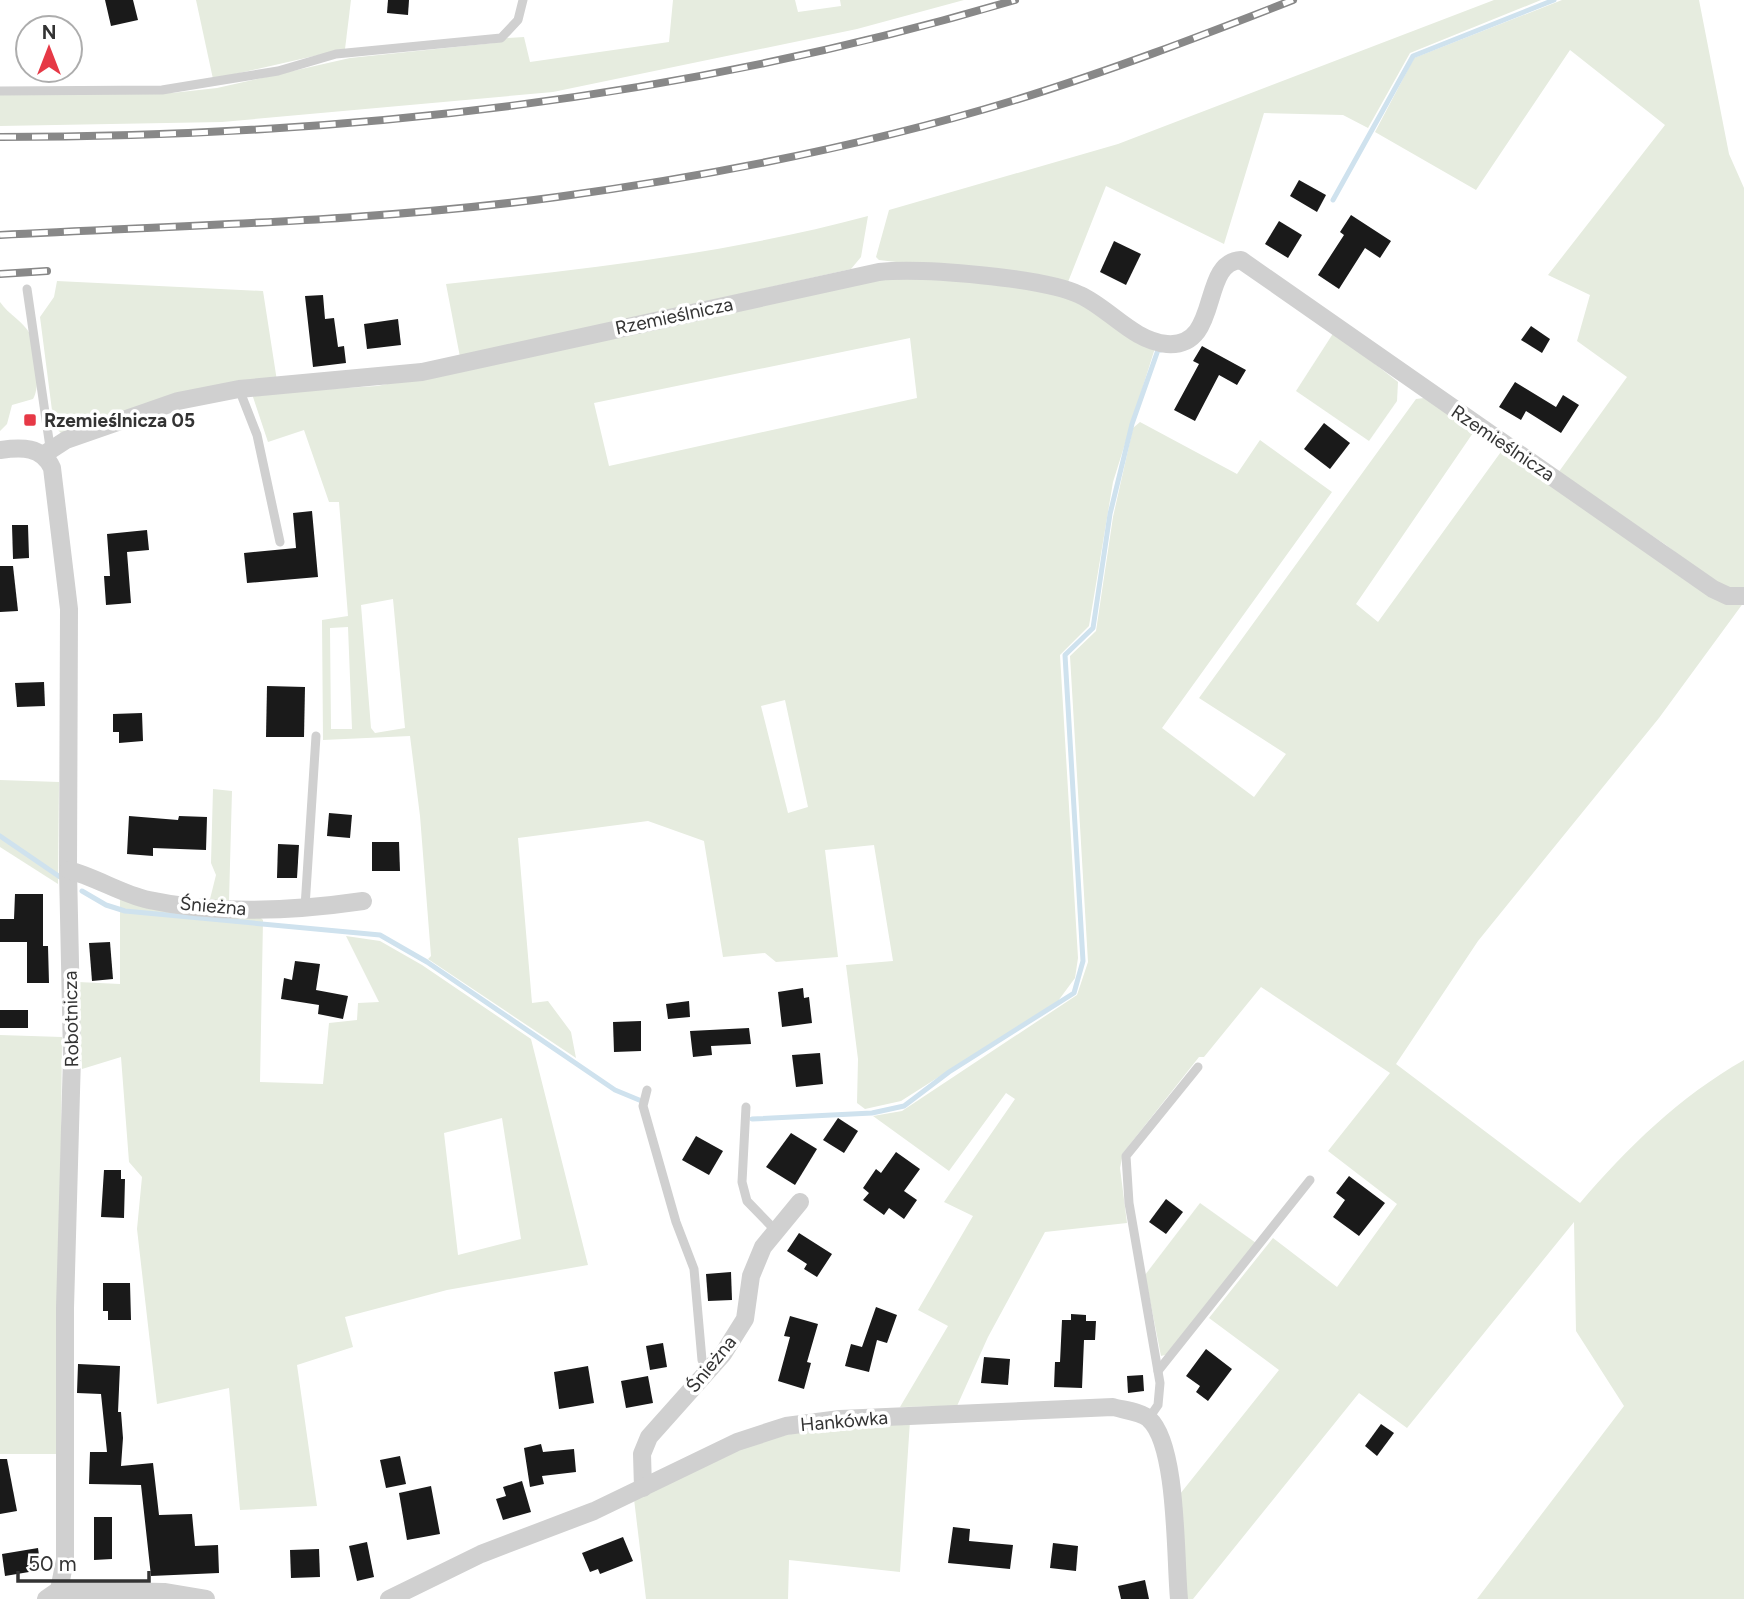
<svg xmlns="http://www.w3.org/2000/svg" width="1744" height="1599" viewBox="0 0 1744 1599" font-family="Figtree,sans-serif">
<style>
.green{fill:#e6ecdf;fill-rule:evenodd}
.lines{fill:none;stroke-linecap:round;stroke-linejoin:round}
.stream{stroke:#cfe2ee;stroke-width:5}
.building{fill:#1a1a1a}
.lane{stroke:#d0d0d0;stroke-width:9}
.street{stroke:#d0d0d0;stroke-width:18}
.rail-casing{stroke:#888;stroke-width:8}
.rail{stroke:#fff;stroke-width:5;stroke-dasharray:16;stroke-linecap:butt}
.poi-dot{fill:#e63946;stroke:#fff;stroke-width:2.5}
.labels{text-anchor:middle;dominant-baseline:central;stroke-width:7;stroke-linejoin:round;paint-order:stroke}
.street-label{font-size:19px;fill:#333;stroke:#fff}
.poi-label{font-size:19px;font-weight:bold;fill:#333;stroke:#fff;text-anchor:start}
</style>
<rect width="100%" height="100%" fill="#fff"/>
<g class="green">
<path d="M196,0H351L345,49L213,79Z"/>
<path d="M673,0H795L798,12L841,6L840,0H964L857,29L553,92L222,122L0,126V95L172,93L217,88L350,58L494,43L507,38L524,37L530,62L669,42Z"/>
<path d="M1494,0H1541L1410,53L1368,128L1343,115L1264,113L1224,244L1106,186L1068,282L879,260L876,257L889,210L1118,144Z"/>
<path d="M1562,0H1699L1729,154L1744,188V588L1730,590L1719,586L1666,545L1558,473L1627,377L1577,341L1590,295L1548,275L1665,125L1570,50L1476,190L1375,132L1414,58Z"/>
<path d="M868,216L861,257L851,269L460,357L446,284C587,269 731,253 868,216Z"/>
<path d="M899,275L1051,290L1081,301L1155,348L1113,482L1089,626L1060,655L1078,958L1075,978L1058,1001L901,1101L865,1109L857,1103L858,1059L846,965L893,961L874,845L825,850L838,957L776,962L765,953L723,957L704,841L648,821L518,838L532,1003L548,1001L571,1032L576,1058L428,959L431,956L420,816L410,736L323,740L322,620L348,616L339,502H329L304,430L268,442L252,394L377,386L444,373ZM910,338L917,398L609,466L594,403ZM393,599L405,728L375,733L371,728L361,605ZM348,627L352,729H331L330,628ZM785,700L808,807L788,813L761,706Z"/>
<path d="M57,281L263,291L277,381L61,433L54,426L40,317L54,297Z"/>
<path d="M0,302C8,314 24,322 30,334C37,348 41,387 33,399L12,405L7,424L0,431Z"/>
<path d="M1334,332L1398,382L1397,401L1369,441L1296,391Z"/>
<path d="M1424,398L1475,430L1356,604L1378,622L1503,449L1744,602L1659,718L1478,941L1396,1064L1580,1203C1628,1147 1679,1097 1744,1060V1599H1477L1624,1406L1576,1331L1574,1222L1407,1428L1359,1393L1193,1599H1187L1180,1494L1279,1370L1209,1318L1273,1238L1337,1287L1397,1204L1328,1151L1390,1073L1261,987L1204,1057H1199L1123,1153L1120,1168L1127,1223L1045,1232L988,1337L957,1406L900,1407L948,1326L918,1310L973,1216L944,1202L1015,1099L1006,1093L949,1171L873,1116L902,1111L1077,995L1088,962L1070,656L1096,631L1113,517L1133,428L1140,422L1237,474L1260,440L1332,492L1162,728L1254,797L1286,754L1199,698L1416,399Z"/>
<path d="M0,780L59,782L58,884L0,847Z"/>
<path d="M213,789L232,791L229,901L209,903L216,875L211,863Z"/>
<path d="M120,895L258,915L263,920L260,1082L323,1084L329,1023L357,1020L358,1003L379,1002L346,936L380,941L422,965L531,1039L588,1265L447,1290L345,1317L353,1347L297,1365L317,1506L240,1510L229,1388L157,1404L137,1229L142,1177L129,1162L121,1057L82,1069L78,982L120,984ZM502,1118L521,1239L458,1255L444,1133Z"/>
<path d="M0,1035L62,1037L58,1454H0Z"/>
<path d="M1200,1203L1256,1243L1169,1354L1161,1356L1145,1275Z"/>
<path d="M910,1421L900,1572L789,1560L788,1599H646L634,1499C668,1483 701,1464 736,1450C792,1428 851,1425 910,1421Z"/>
</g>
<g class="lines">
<g class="stream">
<path d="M1333,200L1413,56L1554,0"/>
<path d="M0,836L60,877"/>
<path d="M82,891L106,905L125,911L380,935L427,962L615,1090L644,1102"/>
<path d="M752,1119L872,1113L904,1106L949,1072L1074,993L1083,961L1065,655L1093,628L1110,514L1132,424L1158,350H1161"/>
</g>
</g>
<g class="building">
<path d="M105,0H133L138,20L111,26Z"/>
<path d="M388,0H409L408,15L387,13Z"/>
<path d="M1299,180L1326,195L1317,212L1290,196Z"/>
<path d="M1351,215L1391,241L1380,258L1365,248L1339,289L1318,275L1344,235L1340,232Z"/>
<path d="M1279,221L1302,235L1288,258L1265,244Z"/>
<path d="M1114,241L1141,254L1126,285L1100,272Z"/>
<path d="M323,295L325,319L334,318L338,347L344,346L346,363L313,367L305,296Z"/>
<path d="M398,319L401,345L367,349L364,324Z"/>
<path d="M1531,326L1550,339L1542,353L1521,340Z"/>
<path d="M1202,346L1246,370L1237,385L1219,375L1195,421L1174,410L1199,364L1193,361Z"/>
<path d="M1515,382L1556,407L1563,395L1579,405L1561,433L1526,411L1521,420L1499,407Z"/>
<path d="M1324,423L1350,443L1330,469L1304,449Z"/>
<path d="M312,511L318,577L247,583L244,553L296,548L293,513Z"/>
<path d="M12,525H28L29,558L13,559Z"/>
<path d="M147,530L149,550L127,552L131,603L106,605L104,576H110L107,534Z"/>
<path d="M0,566H13L18,611L0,612Z"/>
<path d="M44,682L45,706L17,707L15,683Z"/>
<path d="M267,686L305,687L304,737H266Z"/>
<path d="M142,713L143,741L119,743V732H113V714Z"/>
<path d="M329,813L352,815L350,838L327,836Z"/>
<path d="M129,816L178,820L179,816L207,817L206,850L153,848V856L127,854Z"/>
<path d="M372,842H399L400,871H372Z"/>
<path d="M278,844L299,845L297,878H277Z"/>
<path d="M15,894H43V946H48L49,983H27V942H0V919H14Z"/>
<path d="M110,942L113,979L92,981L89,943Z"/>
<path d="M295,961L320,964L316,990L348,996L343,1019L318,1014L319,1005L281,999L284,978L292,980Z"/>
<path d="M803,988L804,998L809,997L812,1023L782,1027L778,992Z"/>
<path d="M689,1001L690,1017L668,1019L666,1004Z"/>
<rect x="0" y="1010" width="28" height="18"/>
<path d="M641,1021V1051L614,1052L613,1022Z"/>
<path d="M749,1028L751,1044L711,1046L712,1055L693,1057L690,1031Z"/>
<path d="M820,1053L823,1084L796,1087L792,1055Z"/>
<path d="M838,1118L858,1131L844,1153L823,1140Z"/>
<path d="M791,1133L817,1149L795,1185L766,1167Z"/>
<path d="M696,1136L723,1151L709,1175L682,1160Z"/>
<path d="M896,1152L920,1169L904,1191L917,1200L904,1219L889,1208L884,1215L863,1200L869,1193L863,1188L876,1169L881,1173Z"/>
<path d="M104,1170H121V1179H125L124,1218L101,1217Z"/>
<path d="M1349,1176L1385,1203L1359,1236L1333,1217L1345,1200L1336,1193Z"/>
<path d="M1166,1199L1183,1212L1166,1234L1149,1222Z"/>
<path d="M799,1233L832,1254L817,1277L804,1269L807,1264L787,1251Z"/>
<path d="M731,1272L732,1300L708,1301L706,1274Z"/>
<path d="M103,1283H130L131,1320H108V1311H103Z"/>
<path d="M876,1307L897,1315L887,1343L877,1340L869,1372L845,1366L851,1344L862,1347Z"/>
<path d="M1071,1314L1086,1315V1321H1096L1095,1340H1084L1082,1388L1054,1387L1055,1362H1060L1062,1320H1071Z"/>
<path d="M790,1316L818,1324L807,1362L811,1363L804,1389L778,1381L790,1337L784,1336Z"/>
<path d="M663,1343L667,1367L650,1370L646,1346Z"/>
<path d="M1206,1349L1232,1369L1208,1401L1196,1392L1200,1386L1186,1376Z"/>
<path d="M984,1357L1010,1359L1008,1385L981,1383Z"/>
<path d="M78,1364L120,1366L118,1412H121L123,1438L121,1466L153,1463L159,1515L192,1514L195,1546L218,1545L219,1573L151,1576L141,1485L89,1484L90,1452H107L101,1394L77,1393Z"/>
<path d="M588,1366L594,1403L559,1409L554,1372Z"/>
<path d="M1143,1375L1144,1391L1128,1393L1127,1376Z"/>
<path d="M648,1376L653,1403L626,1408L621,1381Z"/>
<path d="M1381,1424L1394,1433L1377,1456L1365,1446Z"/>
<path d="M541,1444L543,1452L574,1449L576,1472L542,1476L544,1484L530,1487L524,1448Z"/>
<path d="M400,1456L406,1484L386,1488L380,1460Z"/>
<path d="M0,1459H7L17,1511L0,1514Z"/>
<path d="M522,1481L531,1512L503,1520L496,1499L506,1496L503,1487Z"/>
<path d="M431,1486L440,1534L407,1540L399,1493Z"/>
<path d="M94,1517H112V1559L94,1560Z"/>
<path d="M953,1527L970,1529L969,1541L1013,1545L1010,1569L948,1563Z"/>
<path d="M623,1537L633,1561L600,1574L598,1569L590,1572L582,1553Z"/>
<path d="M367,1542L374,1577L357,1581L349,1546Z"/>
<path d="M1053,1543L1078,1546L1076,1571L1050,1568Z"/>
<path d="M38,1548L41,1570L5,1576L2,1554Z"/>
<path d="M319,1549L320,1577L291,1578L290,1550Z"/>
<path d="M1145,1580L1149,1599H1121L1118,1586Z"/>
</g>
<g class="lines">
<g class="lane">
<path d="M0,91L162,90L278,71L336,54L501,38L518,20L523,0"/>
<path d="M27,289L50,447"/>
<path d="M239,389L257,435L280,542"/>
<path d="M305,907L316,736"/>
<path d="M647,1090L643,1106L676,1222L694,1269L702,1360L707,1371"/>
<path d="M746,1107L742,1182L747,1201L776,1231"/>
<path d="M1158,1371L1310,1180"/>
<path d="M1149,1418L1158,1405L1160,1383L1129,1203L1126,1156L1198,1067"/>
</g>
<g class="street">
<path d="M0,450C21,447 42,446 52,468L69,609L68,870L72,1056L65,1308V1560L59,1590"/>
<path d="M43,455L66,440L178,401L239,389L422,372L879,272C921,268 1043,277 1080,295C1109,308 1133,341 1167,344C1222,348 1199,262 1241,260L1713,589L1728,596H1744"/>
<path d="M68,870C96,877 121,894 149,900C218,915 294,911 363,901"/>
<path d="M643,1488L642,1454L649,1437L723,1354L745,1319L751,1276L763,1247L800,1202"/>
<path d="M46,1599L59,1590L164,1592L206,1599"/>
<path d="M389,1599L481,1554L594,1511L737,1442L786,1426L840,1419L1113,1407C1123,1410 1142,1412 1149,1419C1178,1445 1175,1559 1179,1599"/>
</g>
<defs>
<g id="rail">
<path d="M0,137C346,137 682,99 1015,0"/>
<path d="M0,235C185,225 373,222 557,197C710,176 864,146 1012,101C1107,72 1201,36 1293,0"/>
<path d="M0,274L47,271"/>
</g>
</defs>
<use href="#rail" class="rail-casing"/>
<use href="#rail" class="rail"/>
</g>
<rect class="poi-dot" x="23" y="413" width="14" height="14" rx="3.5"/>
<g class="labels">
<g class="street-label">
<text transform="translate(674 316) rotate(-12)">Rzemieślnicza</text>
<text transform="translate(1503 443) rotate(34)">Rzemieślnicza</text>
<text transform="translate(213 906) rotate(5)">Śnieżna</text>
<text transform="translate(71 1019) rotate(-91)">Robotnicza</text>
<text transform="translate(711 1364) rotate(-51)">Śnieżna</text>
<text transform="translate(844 1421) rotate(-5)">Hankówka</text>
</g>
<g class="poi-label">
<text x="44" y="420">Rzemieślnicza 05</text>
</g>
</g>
<g transform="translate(49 49)"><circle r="33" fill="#ffffff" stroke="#adadad" stroke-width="2"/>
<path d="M0-5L12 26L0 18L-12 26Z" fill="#e63946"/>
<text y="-10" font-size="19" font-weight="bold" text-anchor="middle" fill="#333333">N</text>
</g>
<path d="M18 1571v10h131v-10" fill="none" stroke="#333333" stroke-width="3.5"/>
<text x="28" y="1571" font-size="21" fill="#333333" stroke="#ffffff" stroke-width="5" paint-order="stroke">50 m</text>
</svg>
